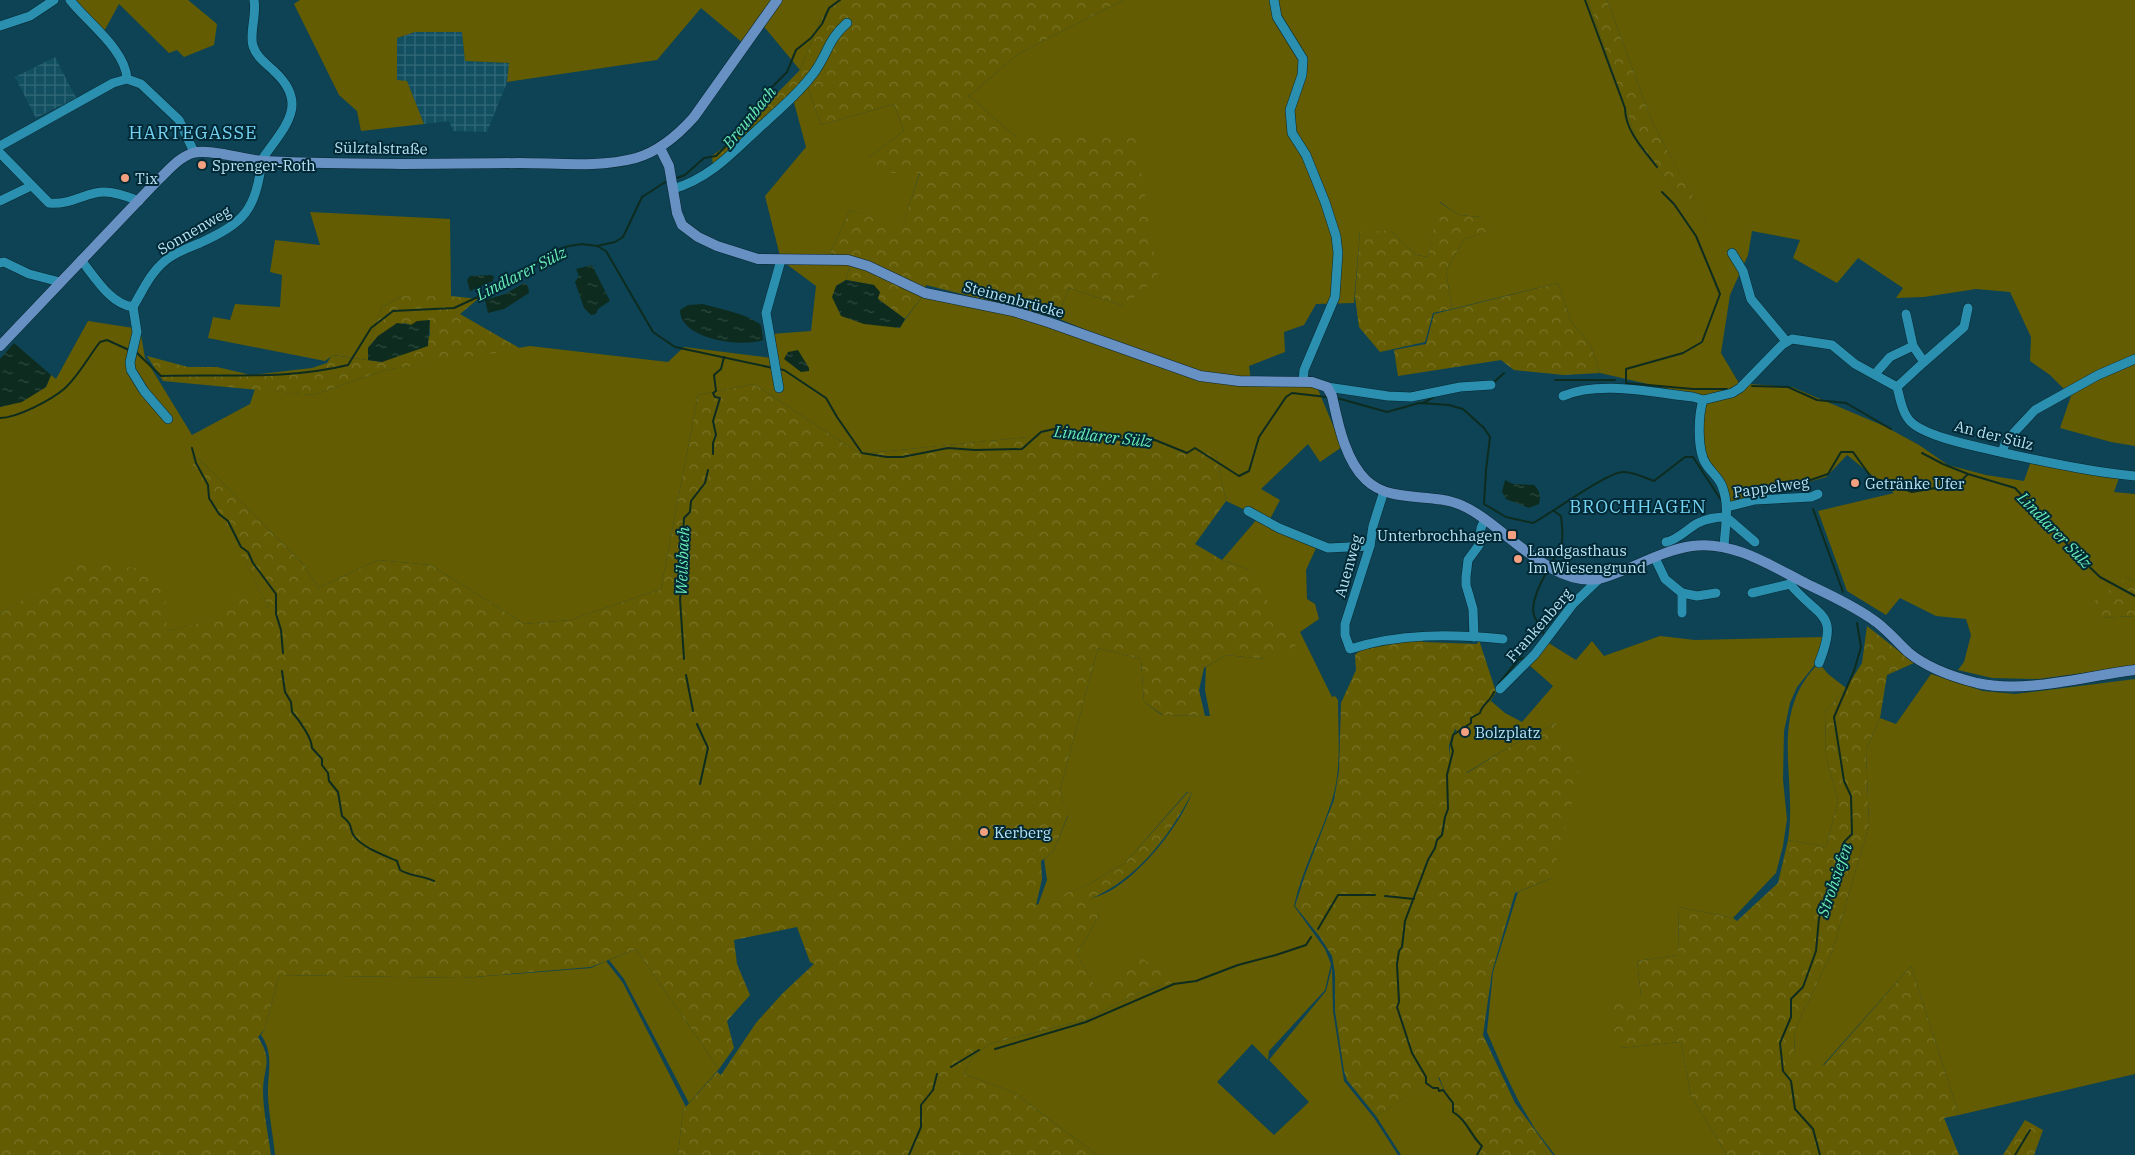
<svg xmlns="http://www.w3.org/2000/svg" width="2135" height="1155" viewBox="0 0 2135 1155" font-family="'IBM Plex Serif',serif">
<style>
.industrial{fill:url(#industrial-grid)}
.green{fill:#645c02}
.forest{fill:url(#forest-crowns)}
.water{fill:url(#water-ripples)}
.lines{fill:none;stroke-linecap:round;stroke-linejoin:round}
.stream{stroke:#0d2c1f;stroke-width:2}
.minor-casing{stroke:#092832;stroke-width:10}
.major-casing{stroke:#092832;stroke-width:11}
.minor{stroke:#2b90af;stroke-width:9}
.major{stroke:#6891c3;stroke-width:10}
.poi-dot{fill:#f2a07f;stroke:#002835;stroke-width:2}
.labels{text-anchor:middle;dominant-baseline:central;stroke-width:4;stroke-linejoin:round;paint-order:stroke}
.street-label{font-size:15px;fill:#b9e4f5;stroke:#002835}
.poi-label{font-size:15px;fill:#b9e4f5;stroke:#002835;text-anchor:start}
.water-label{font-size:16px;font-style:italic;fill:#69ecb5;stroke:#002835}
.quarter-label{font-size:18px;letter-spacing:1px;fill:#74d2f3;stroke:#002835}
</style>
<defs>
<pattern id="industrial-grid" width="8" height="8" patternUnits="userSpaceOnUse" patternTransform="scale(1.25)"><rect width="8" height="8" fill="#114f61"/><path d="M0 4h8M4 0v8" fill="none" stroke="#326878"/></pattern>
<pattern id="forest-crowns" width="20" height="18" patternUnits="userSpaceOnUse" patternTransform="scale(1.25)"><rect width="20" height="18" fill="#645c02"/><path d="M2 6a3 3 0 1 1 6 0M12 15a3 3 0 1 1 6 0" fill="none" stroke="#787328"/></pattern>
<pattern id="water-ripples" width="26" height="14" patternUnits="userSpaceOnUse" patternTransform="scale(1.25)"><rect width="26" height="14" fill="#0d2c1f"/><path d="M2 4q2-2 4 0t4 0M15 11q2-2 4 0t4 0" fill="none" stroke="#2e4a40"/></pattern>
</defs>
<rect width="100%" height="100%" fill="#0d4354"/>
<g class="industrial">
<path d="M415,32H462L465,61L510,63L507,82L487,132L453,131L449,121L424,124L407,81H397V38Z"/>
<path d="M55,57L76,98L36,118L15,77Z"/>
</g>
<g class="green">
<path d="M71,0H188L217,24L214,45L184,57L177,50L169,53L119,4L102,35Z"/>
<path d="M300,0H773L743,43L701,8L657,60L507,82L509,63L465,61L462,32H415L397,38V80L407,81L424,124L361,131L357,111L339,95L294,4Z"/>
<path d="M778,0H840L821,18L800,70L761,23Z"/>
<path d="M1123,0H1588L1639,147L1712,232L1653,124L1607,0H2135V358L2067,392L2050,375L2030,361L2031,337L2010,292L1976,289L1924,297L1896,298L1903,288L1858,258L1837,283L1793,258L1800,240L1752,231L1748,255L1730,295L1721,353L1740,385L1732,389L1700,396L1600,373L1590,344L1571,322L1558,283L1452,309L1446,271L1464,239L1490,231L1481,217L1459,215L1440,202L1428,257L1416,255L1391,231H1360L1354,303L1316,304L1304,325L1284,332L1285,352L1249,366L1251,381L1317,387L1342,447L1320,462L1308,444L1261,489L1280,500L1269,521L1226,501L1216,455L1028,437L860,454L754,384L698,395L661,589L570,620L524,624L431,565L378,560L318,588L304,565L199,459L190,458L269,607L167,631L85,562L0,614V407L22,401L46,387L51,375L56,379L88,321L140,329L145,358L192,435L250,404L255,389L313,395L385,370L530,346L668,362L684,347L772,358L771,334L811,331L816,286L781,260L765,196L806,147L792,95L805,79L821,125L894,104L904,131L868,158L920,172L902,227L850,210L830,253L852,257L846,280L836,286L899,328L925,293L1013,311L1189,372L1057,318L1069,288L1124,306L1136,137H1016L969,96L1018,54Z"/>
<path d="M310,212L450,219L451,296H402L382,307L368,348V360L333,355L325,361L208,338L213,317L230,320L235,304L280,307L282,275L270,272L275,240L320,245Z"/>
<path d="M2135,361V446L2111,442L2060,428L2071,396L2069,393Z"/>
<path d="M1750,384L1792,387L1884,426L1919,445L1948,465L1986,475L2024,481L2031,461L2120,475L2114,492L2135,494V581L2127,577L2100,618L2135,616V666L2038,679L1992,678L1958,670L1964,662L1971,635L1966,619L1936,616L1900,598L1886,615L1847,591L1818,511L1894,493L1847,455L1826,477L1729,505L1707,463L1701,424L1706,404L1710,400L1742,392Z"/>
<path d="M1258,518L1317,546L1306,570L1307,599L1315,604L1319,619L1300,632L1332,697L1335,696L1338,700C1338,732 1342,769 1332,800C1321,836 1302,869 1294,906L1325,949L1331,964L1325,990L1269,1051L1268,1060L1252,1044L1217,1082L1274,1135L1309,1102L1269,1060L1326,991L1332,967L1333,1011L1344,1081L1374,1118L1398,1155H1097L1013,1092L964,1074L972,1057L989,1044L1085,1020L1139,993L1173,982L1100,996L1077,954L1099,916L1089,899C1095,897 1102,895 1108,892C1140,875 1179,827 1192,793L1187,792L1125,863L1089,884L1038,905L1047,880L1044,859L1053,852L1068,816L1060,790L1098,648L1141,659L1144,702L1162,715L1210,716L1205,690L1206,667L1226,655L1265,659L1248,569L1222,560Z"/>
<path d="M1660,636L1695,640L1826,637L1817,662L1797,687L1790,703L1784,731L1783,780L1787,819L1783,846L1776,873L1733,918L1679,907L1678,955L1637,961L1641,996L1620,1048L1681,1042L1691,1096L1727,1155H1555L1535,1129L1518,1100L1503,1069L1487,1032L1493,972L1518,892L1552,878L1556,723L1512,745L1466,773L1464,763H1449C1449,724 1465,724 1491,701L1505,713L1522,722L1553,686L1528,664L1547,642L1576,660L1592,641L1604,656Z"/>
<path d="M1819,663L1828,674L1846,688L1825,712L1826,756L1838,801L1826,847L1788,840C1798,778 1767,714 1819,663Z"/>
<path d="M1931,674L1983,691L2015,694L2135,679V1074L1959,1115L1911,966L1823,1065L1794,1057L1795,1029L1832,952L1869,825L1866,750L1880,718L1896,724Z"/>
<path d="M636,949L719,1069L689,1103L624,979L609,960Z"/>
<path d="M606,961L623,983L686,1107L683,1110L678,1155H275C273,1135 269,1115 268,1096C267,1073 275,1055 261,1035L265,1029L279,975L462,978L591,968Z"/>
<path d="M1438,1077L1448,1099L1476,1142V1155H1401L1376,1116Z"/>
</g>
<g class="forest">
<path d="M840,0H1123L1018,54L969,96L1016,137H1136L1158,277L1124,306L1069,288L1057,318L926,285L925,293L905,319L878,299L874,285L846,280L852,257L830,253L850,210L902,226L920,173H872L868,158L904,131L894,104L821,125L805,79L792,95L713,166L712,156L724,147L800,70L821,18Z"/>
<path d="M1588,0H1607L1653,124L1714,235L1639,147Z"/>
<path d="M1439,202L1459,215L1481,217L1491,231L1464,239L1446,271L1452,309L1433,313L1425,342L1380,352L1359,327L1355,297L1360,231H1391L1416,255L1428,257Z"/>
<path d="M1558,283L1571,322L1590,344L1600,373L1564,375L1514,370L1501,360L1398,376L1394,350L1426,344L1434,314Z"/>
<path d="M402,296H451L478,299L460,314L521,349L385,370L313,395L163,381L147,356L188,367H217L251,375L312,368L327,363L332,355L382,362L430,336L429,320L411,325L404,323L378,336L368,348L382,307Z"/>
<path d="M754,384L860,454L1028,437L1126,438L1216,455L1226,501L1195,544L1222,560L1248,569L1296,646L1265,659L1226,655L1204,668L1199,690L1205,716L1163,715L1144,702L1141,659L1098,648L1060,790L1068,815L1053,852L1041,861L1042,879L1036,905L1089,884L1125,863L1188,792L1192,793C1168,838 1137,879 1090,899L1099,916L1077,954L1100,995L1139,956L1174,982L1139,993L1085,1020L989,1044L972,1057L964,1074L1013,1092L1097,1155H678L683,1110L717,1072L721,1075L756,1023L783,993L814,964L810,962L797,927L734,940L737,964L750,995L727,1021L734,1048L719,1069L636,949L591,967L462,978L279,975L265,1029L258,1037C273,1061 264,1066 263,1089C263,1111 268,1133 271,1155H0V614L84,561L164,572L167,631L223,617L236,590L257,609L269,607L189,458L199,459L304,565L318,588L378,560L431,565L524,624L570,620L661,589L698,395Z"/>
<path d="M2127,577L2135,581V616L2100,618L2084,609Z"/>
<path d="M1867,626L1914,663L1887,675L1880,718L1866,750L1869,825L1832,952L1795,1029L1794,1056L1824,1065L1911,966L1959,1115L1944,1118L1959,1155H1727L1691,1096L1681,1042L1620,1048L1613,1039V1005L1641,996L1637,961L1678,955L1679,907L1733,918L1737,921L1778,883L1788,840L1826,847L1838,801L1826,756L1825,712L1846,688L1862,663Z"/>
<path d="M1422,638L1423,642L1477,644L1479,640L1496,692C1488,706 1475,725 1461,733L1455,729L1449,745V762L1465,763L1467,773L1512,745L1556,723L1579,775L1552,878L1515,893L1492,972L1483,1035L1515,1103L1553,1155H1476V1142L1448,1099L1439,1077L1376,1116L1347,1080L1344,1071L1335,1011V973L1332,956L1320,937L1295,906L1305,875L1334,800L1339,771L1341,703L1356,670L1355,655L1361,649Z"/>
<path d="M2025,1120L2043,1130L2034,1155H2003Z"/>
</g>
<g class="water">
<path d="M592,265L610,301L598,309L596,314L591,315L584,308L575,282L579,276L576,269Z"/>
<path d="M490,275L494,276L493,281L470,291L467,280L470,276Z"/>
<path d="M846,280L874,285L880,292L878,299L905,319L900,328L864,324L841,316L832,297L836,286Z"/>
<path d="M524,283L528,286L529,293L504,309L488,313L485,300L505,294Z"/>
<path d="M703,304C720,309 748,314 761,325L763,340C742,348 679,339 680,310L688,305Z"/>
<path d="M430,320L428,346L382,362L368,360V348L378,336L397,323L411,325L417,321Z"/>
<path d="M14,343L51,375L46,387L22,402L0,407V359Z"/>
<path d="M798,350L809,368V371L801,372L784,359L788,352Z"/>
<path d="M1505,480L1513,484L1534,485C1540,491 1541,496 1539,504L1529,508L1506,499L1502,492Z"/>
</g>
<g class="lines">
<g class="stream">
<path d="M1585,0L1625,108C1625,131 1644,150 1657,167"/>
<path d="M674,179L685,175L704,158L716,156L742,130L753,112L761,106L768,91L787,72L796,50L811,38L822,24L829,8L840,0"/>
<path d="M1662,192L1674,204L1696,236L1720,294L1702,342L1683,353L1626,369V383L1693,389H1727"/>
<path d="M597,246L615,242L623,237L642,197L667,181"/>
<path d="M136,352L161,376C224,374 287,380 348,365L371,328L393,311L454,308L480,296L559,249L569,246L582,244L597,246L606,251L653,332L675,347L773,368"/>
<path d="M778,369L784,370L826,398L837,417L862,453L887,457H902L948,448L975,450L1022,449L1041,432L1054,429L1133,442L1155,440L1187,453L1195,448L1239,476L1249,471L1259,437L1286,397L1292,393L1327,397"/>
<path d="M1555,380H1615"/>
<path d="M1493,383L1504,373"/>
<path d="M1752,386L1788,387L1817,400L1846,403L1891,429"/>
<path d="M1337,398L1387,412L1419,403L1449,405L1463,409L1484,428L1490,437L1486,470L1484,504L1506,517L1533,523C1552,513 1608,471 1624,472C1634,472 1645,478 1654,481L1685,457H1693L1723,503"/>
<path d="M1423,403L1434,397"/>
<path d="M0,418C17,418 51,400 64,389C77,378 89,356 100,342L107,340L129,350"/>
<path d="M192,448L196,463L208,485L209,498L219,514L228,521L241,547L248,552L253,563L276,594V614L281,630L283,653"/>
<path d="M1922,453L1943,464L1968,474"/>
<path d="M713,454V443L716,435L713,421L720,398L715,397L713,393L716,391L714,375L721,369L724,357"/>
<path d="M1764,496L1828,474L1841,452H1853L1871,477L1912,492L1935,488L1952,490L1968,474L2015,488L2079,557L2100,577L2135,596"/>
<path d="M1813,509L1843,592"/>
<path d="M1552,561C1565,550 1563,532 1561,516L1554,511"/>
<path d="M1544,636C1544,629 1539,625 1535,618C1529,606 1539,586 1545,575"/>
<path d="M684,659L680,599L682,584L679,571L682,558L684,518L690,512L691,501L705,483L708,470"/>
<path d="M282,671L285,692L291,702L292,712C299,720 312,738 312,748L322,759V765L328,773L329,781L338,792L342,816C355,827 348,827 354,836C363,848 384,855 397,861L400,870C412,877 421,875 434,881"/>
<path d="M686,675L693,711"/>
<path d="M1499,683L1519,659L1525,658"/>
<path d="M697,724L708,748L700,784"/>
<path d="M1385,896L1414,899"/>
<path d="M1318,929L1338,895H1375"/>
<path d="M995,1049L1086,1022L1174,984L1196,981L1238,965L1276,955L1306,945L1311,937"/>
<path d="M951,1067L979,1050"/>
<path d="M909,1155L921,1127V1105L933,1090L937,1074"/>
<path d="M1477,1155L1482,1146C1471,1136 1467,1120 1453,1112V1103L1443,1090L1439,1091L1438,1088H1433L1426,1083V1077L1412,1053L1397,1007L1399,1002L1397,964L1399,951L1402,947L1405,921L1428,860L1435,848L1437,840L1442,835L1445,817L1448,809L1447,775L1453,751L1451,744L1453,735L1471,723V718L1480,713C1482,704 1491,701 1494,692"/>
<path d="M1820,1155L1813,1129L1795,1109L1791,1081L1783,1071L1780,1043L1791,1017V999L1803,987L1816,951L1819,918L1844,842L1852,834L1851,796L1844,781L1834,717L1854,671L1861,647L1857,623"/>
<path d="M2015,1155L2030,1130"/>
</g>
<defs>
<g id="minor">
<path d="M70,0C87,22 126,50 127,79"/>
<path d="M254,0C257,14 249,34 253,46C257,58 267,64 275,72C311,106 282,129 261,161"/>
<path d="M1274,0L1277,17L1303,59L1302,75L1290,110L1292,133L1306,155L1325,202L1336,236L1338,253L1335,297L1304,370L1303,381"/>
<path d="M0,26L30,16L54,0"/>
<path d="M0,146L113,83L127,79L141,84L179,120L194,152"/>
<path d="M0,153L49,203C72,205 86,192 104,192C115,192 129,197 139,201"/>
<path d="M673,189C714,177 737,147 768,120C786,103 798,94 813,74C827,56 828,39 847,23"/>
<path d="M0,201L31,186"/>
<path d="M1732,253L1743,271L1751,299L1786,341"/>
<path d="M81,260C95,277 110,304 133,307"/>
<path d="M0,263L4,262L29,274L60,282"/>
<path d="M133,307C143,290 150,273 166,260C176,252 188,248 200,243C245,222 255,211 262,161"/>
<path d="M133,307L137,332L130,362L131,370L144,391L168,419"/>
<path d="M1906,314L1913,346"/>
<path d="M1924,362L1964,327L1968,308"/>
<path d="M1875,374L1890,357L1913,346L1924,362L1897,387"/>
<path d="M1327,387L1388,396L1411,397L1460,387L1491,385"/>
<path d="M779,388L766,313L781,260"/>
<path d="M1563,396C1600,380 1654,393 1693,397L1703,400"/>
<path d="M2002,452L2006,441L2035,410L2098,375L2135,359"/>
<path d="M1384,491L1373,526L1370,546L1345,624V635L1350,649C1399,633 1453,634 1503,639"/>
<path d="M1727,507L1755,500L1811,497L1818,494"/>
<path d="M1248,511L1279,528L1328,548L1370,546"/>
<path d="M1666,542C1678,540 1688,528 1698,523C1708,518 1716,517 1726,517L1755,542"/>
<path d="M1724,547C1725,527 1730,506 1722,486C1719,478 1711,472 1706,464C1697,451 1698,416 1703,400L1732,393L1740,388L1782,345L1792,339L1832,345L1855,364L1897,387C1900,398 1902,413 1911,422C1928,438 1980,447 2004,453C2047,462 2091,472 2135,476"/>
<path d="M1655,558L1665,579L1682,593V613"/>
<path d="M1794,577L1790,584C1819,619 1840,611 1819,663"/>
<path d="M1682,593L1697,596L1716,593"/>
<path d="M1752,593L1790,584"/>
<path d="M1474,637L1473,609L1466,585V577L1468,560L1479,545L1481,528L1484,521"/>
<path d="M1500,689L1535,654L1573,604L1599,579"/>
</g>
<g id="major">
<path d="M660,148L669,166L677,213L682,225L698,237L717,246L758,259L848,260L868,266L925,293L1013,311L1048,322L1200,376L1239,381L1312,382L1327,387L1332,396C1338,423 1345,460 1366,480C1391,504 1431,492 1461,505C1503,523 1548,587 1599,579C1629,571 1662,550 1692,546C1733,540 1773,567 1809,585C1830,595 1852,605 1872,619C1886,628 1896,641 1908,652C1927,668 1953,677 1977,683C2026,694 2085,676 2135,670"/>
<path d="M0,346L157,181C168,171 179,157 193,153C208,148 246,160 264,161C349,165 434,164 519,163C557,163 599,168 636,158C660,151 678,135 694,117L777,0"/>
</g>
</defs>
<use href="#minor" class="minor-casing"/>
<use href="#major" class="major-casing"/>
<use href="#minor" class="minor"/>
<use href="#major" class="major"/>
</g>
<g class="poi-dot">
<circle cx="202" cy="165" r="5"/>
<circle cx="125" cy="178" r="5"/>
<circle cx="1855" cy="483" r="5"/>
<rect x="1507" y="530" width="10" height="10" rx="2.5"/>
<circle cx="1518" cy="559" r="5"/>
<circle cx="1465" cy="732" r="5"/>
<circle cx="984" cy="832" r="5"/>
</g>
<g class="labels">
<g class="street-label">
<text transform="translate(381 148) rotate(1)">Sülztalstraße</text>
<text transform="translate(194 230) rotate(-30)">Sonnenweg</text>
<text transform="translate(1014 299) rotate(15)">Steinenbrücke</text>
<text transform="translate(1994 435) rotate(14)">An der Sülz</text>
<text transform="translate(1771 487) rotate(-8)">Pappelweg</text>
<text transform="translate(1348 566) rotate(-74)">Auenweg</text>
<text transform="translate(1539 625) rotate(-49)">Frankenberg</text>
</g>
<g class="poi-label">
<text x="212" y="165">Sprenger-Roth</text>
<text x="135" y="178">Tix</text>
<text x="1865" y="483">Getränke Ufer</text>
<text x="1502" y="535" text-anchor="end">Unterbrochhagen</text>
<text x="1528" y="550">Landgasthaus<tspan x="1528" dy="17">Im Wiesengrund</tspan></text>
<text x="1475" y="732">Bolzplatz</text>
<text x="994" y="832">Kerberg</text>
</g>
<g class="water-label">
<text transform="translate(749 117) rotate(-51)">Breunbach</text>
<text transform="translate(521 273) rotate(-27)">Lindlarer Sülz</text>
<text transform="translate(1103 436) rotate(6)">Lindlarer Sülz</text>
<text transform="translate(2055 530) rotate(46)">Lindlarer Sülz</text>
<text transform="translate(682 561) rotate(-88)">Weilsbach</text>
<text transform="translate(1834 880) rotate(-71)">Strohsiefen</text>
</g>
<g class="quarter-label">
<text x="193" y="132">HARTEGASSE</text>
<text x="1638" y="506">BROCHHAGEN</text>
</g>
</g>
</svg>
